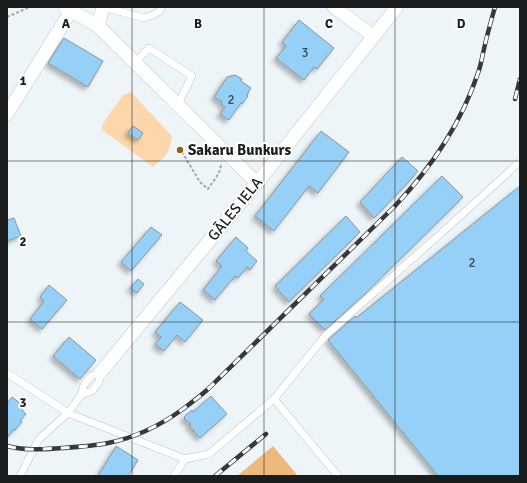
<svg xmlns="http://www.w3.org/2000/svg" width="527" height="483" viewBox="0 0 527 483" font-family="Signika,sans-serif">
<style>
.green{fill:#fdd7ab}
.water{fill:#eeba7b}
.building{fill:#96d0f6;stroke:#8d9398;filter:url(#shadow)}
.lines{fill:none;stroke-linecap:round;stroke-linejoin:round}
.service-casing{stroke:#bdc3c7;stroke-width:8}
.minor-casing{stroke:#bdc3c7;stroke-width:14}
.path{stroke:#a2a7aa;stroke-width:2;stroke-dasharray:3 2;stroke-linecap:butt}
.service{stroke:#fff;stroke-width:7}
.minor{stroke:#fff;stroke-width:13}
.rail-casing{stroke:#36393b;stroke-width:4.5}
.rail{stroke:#fff;stroke-width:3;stroke-dasharray:9;stroke-linecap:butt}
.grid{fill:none;stroke:#1a1d1e;stroke-width:1;stroke-opacity:0.55}
.poi-dot{fill:#946214;stroke:#fff;stroke-width:1.5}
.labels{text-anchor:middle;dominant-baseline:central;stroke-width:4;stroke-linejoin:round;paint-order:stroke}
.number-label{font-size:13px;fill:#394a54}
.poi-label{font-size:15px;font-weight:bold;fill:#1a1d1e;stroke:#fff;text-anchor:start}
.street-label{font-size:15px;fill:#1a1d1e;stroke:#fff}
.grid-label{font-size:13px;text-anchor:middle;font-weight:bold;fill:#1a1d1e;stroke:#fff;stroke-width:4;stroke-linejoin:round;paint-order:stroke}
</style>
<defs>
<filter id="shadow"><feDropShadow dx="-3.5" dy="3.5" stdDeviation="2" flood-color="#0004"/></filter>
</defs>
<rect width="100%" height="100%" fill="#eef5f9"/>
<path class="green" d="M131,92L172,136C170,153 166,156 153,167L102,130L103,123L123,95Z"/>
<path class="water" d="M273,446L298,476H237Z"/>
<g class="building">
<path d="M299,20L334,48L317,69L314,67L304,80L276,58L286,46L282,42Z"/>
<path d="M64,38L103,61L88,87L48,63Z"/>
<path d="M235,75L242,79L241,81L251,88L247,95L248,96L242,104L241,103L229,120L220,114L225,107L221,104L222,102L214,97L227,77Z"/>
<path d="M133,126L143,133L138,140L128,133Z"/>
<path d="M321,131L349,152L318,193L309,186L274,231L255,216Z"/>
<path d="M402,157L418,171L405,186L374,218L360,202Z"/>
<path d="M442,176L463,197L365,294L325,330L309,314L324,299L320,296Z"/>
<path d="M520,186V476H438L328,340L355,316L356,318Z"/>
<path d="M346,216L360,232L289,302L275,286Z"/>
<path d="M14,218L21,236L7,241V220Z"/>
<path d="M151,227L162,235L131,271L121,262Z"/>
<path d="M236,237L248,248L246,251L257,261L250,270L247,267L238,278L235,276L215,300L203,290L222,266L216,261Z"/>
<path d="M138,279L144,284L137,293L130,288Z"/>
<path d="M49,285L67,300L42,329L30,319L44,301L40,297Z"/>
<path d="M180,302L203,320L185,342L177,335L164,351L155,344L161,337L155,332Z"/>
<path d="M69,337L96,360L80,379L53,356Z"/>
<path d="M211,396L227,414L200,438L189,425L191,424L184,419L185,418L184,417L192,410L193,412Z"/>
<path d="M12,397L21,404L19,406L23,409L22,410L26,414L20,421L22,422L15,430L14,429L7,438V403Z"/>
<path d="M116,446L138,460L128,476H98Z"/>
</g>
<g class="lines">
<defs>
<g id="service">
<path d="M103,7L144,18L153,15L160,11L161,7"/>
<path d="M135,63L149,48L192,76L178,104"/>
<path d="M7,373L68,413L81,395L84,385L91,376L100,373L99,382L92,391L81,395"/>
<path d="M274,399L325,336L438,236L511,170L520,161"/>
<path d="M20,476L39,439L68,413L129,437L185,459L209,454L274,399L338,476"/>
<path d="M174,476L185,459"/>
</g>
<g id="minor">
<path d="M65,7L98,26L257,183"/>
<path d="M334,7L373,36"/>
<path d="M98,26L103,7"/>
<path d="M7,114L71,11"/>
<path d="M100,373L257,183L397,7"/>
</g>
</defs>
<use href="#service" class="service-casing"/>
<use href="#minor" class="minor-casing"/>
<g class="path">
<path d="M7,17L30,7"/>
<path d="M182,152L200,182L208,189C213,181 221,173 221,164"/>
</g>
<use href="#service" class="service"/>
<use href="#minor" class="minor"/>
<defs>
<g id="rail">
<path d="M515,99L520,79"/>
<path d="M7,446C25,451 44,449 62,448C77,447 93,446 108,443C134,438 161,425 183,409C191,403 199,397 207,390L394,207C431,168 461,124 478,73C481,65 482,57 484,49C487,35 491,21 495,7"/>
<path d="M215,476L266,434"/>
</g>
</defs>
<use href="#rail" class="rail-casing"/>
<use href="#rail" class="rail"/>
</g>
<path class="grid" d="M132,7V476M264,7V476M395,7V476M7,161H520M7,322H520"/>
<circle class="poi-dot" cx="180" cy="150" r="4"/>
<g class="labels">
<g class="number-label">
<text x="305" y="53">3</text>
<text x="231" y="100">2</text>
<text x="472" y="263">2</text>
</g>
<g class="poi-label">
<text x="188" y="150">Sakaru Bunkurs</text>
</g>
<g class="street-label">
<text transform="translate(235 209) rotate(-51)">GĀLES IELA</text>
</g>
</g>
<g class="grid-label">
<text x="66" y="28">A</text>
<text x="198" y="28">B</text>
<text x="329" y="28">C</text>
<text x="461" y="28">D</text>
<text x="23" y="85">1</text>
<text x="23" y="246">2</text>
<text x="23" y="407">3</text>
</g>
<rect width="527" height="483" fill="none" stroke="#1a1d1e" stroke-width="16"/>
</svg>
